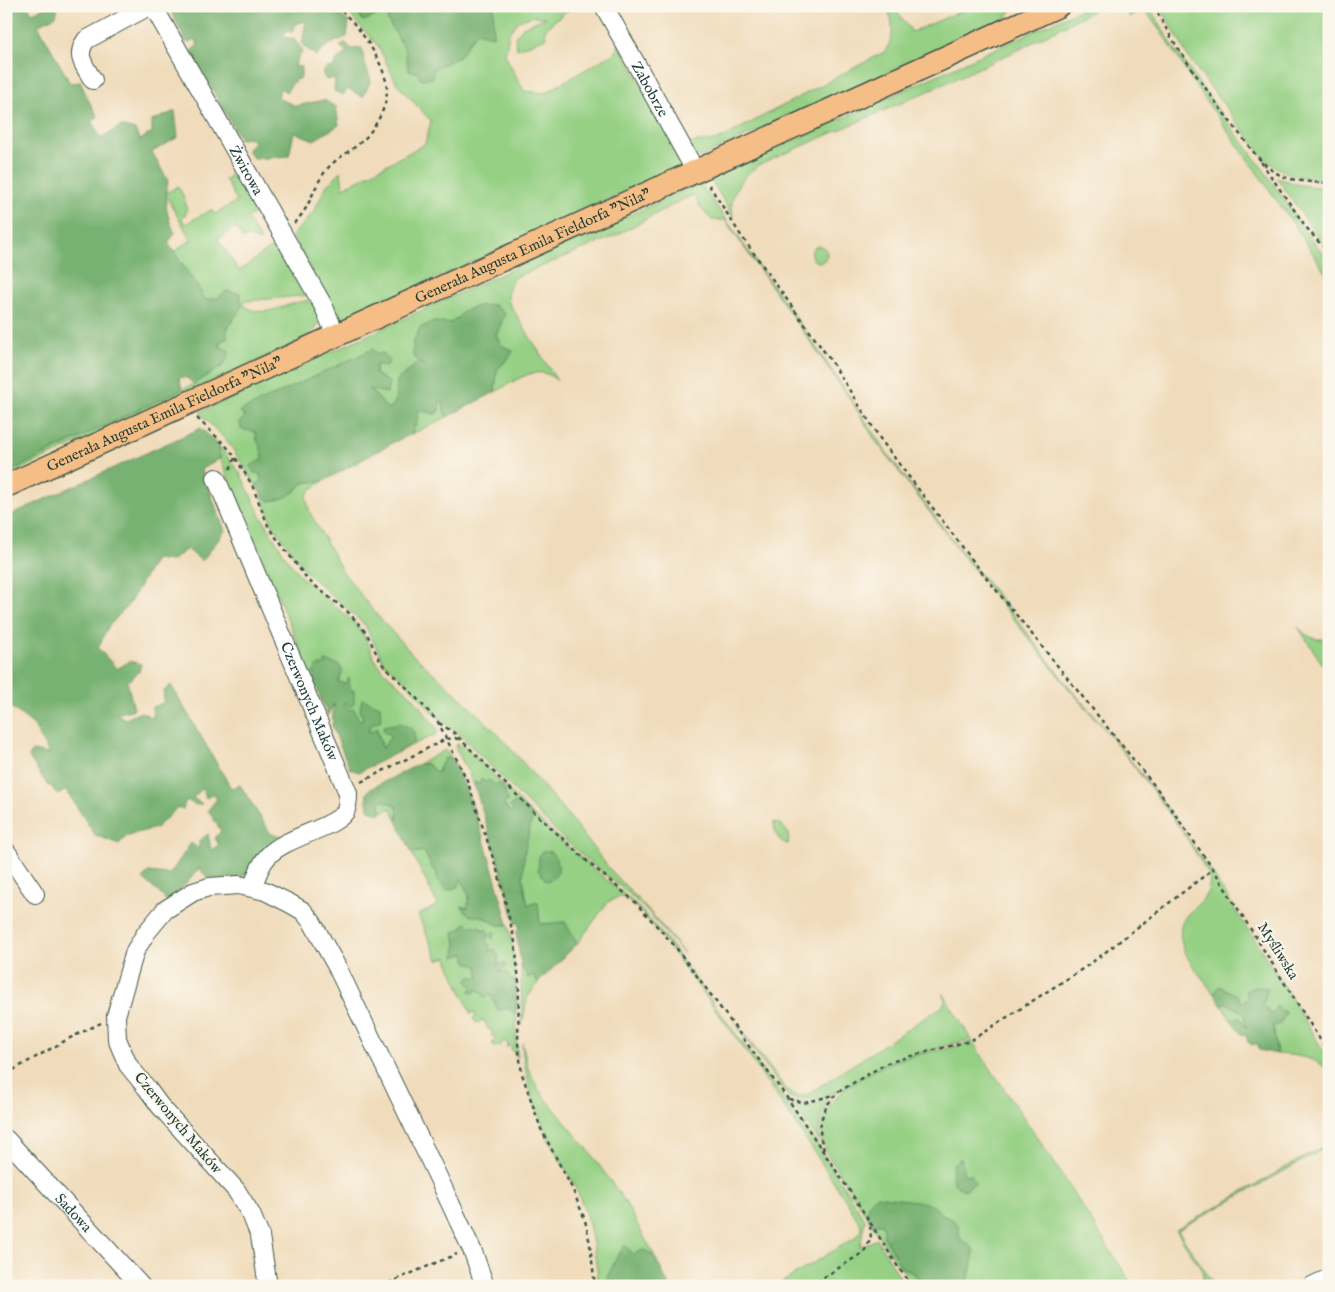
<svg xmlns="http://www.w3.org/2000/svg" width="1335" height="1292" viewBox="0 0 1335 1292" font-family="'IM FELL English',serif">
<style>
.green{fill:#95d084;stroke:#5a865c}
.forest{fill:#78b272;stroke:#4c7853}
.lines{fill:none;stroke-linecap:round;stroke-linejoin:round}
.minor-casing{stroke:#3e5548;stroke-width:20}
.major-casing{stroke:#3e5548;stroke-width:25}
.path{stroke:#3e5548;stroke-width:2.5;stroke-dasharray:4 4;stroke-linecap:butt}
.minor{stroke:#fff;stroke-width:18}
.major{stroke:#f6be87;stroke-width:22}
.labels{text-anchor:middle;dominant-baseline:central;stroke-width:4;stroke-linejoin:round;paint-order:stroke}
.street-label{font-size:15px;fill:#1f3d34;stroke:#fbf7ec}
</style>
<rect width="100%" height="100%" fill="#fbf7ec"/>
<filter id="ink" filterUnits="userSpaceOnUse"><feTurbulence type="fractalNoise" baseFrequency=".02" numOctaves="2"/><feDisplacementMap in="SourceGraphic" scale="10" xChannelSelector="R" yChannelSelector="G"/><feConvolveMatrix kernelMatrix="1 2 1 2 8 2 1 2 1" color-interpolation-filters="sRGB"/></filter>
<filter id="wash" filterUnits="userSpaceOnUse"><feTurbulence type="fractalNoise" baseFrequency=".0096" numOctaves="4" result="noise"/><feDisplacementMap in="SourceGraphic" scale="20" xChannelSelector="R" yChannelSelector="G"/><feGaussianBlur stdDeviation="1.12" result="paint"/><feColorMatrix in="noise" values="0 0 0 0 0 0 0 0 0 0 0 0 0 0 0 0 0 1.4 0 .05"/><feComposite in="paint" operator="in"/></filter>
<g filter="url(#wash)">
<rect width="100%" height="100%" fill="#f0dcbb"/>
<g class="green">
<path d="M340,6H354L363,21L377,15V6H384L387,11L388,21L405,49L409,71L418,72L420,79L432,69L459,57L494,6H577L565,12L545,29L546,38L517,49L515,37L523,27L546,17L533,16L518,21L509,33L505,55L524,91L545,93L616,52L619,43L681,156L678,167L346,320L343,319L336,315L292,236L313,213L327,185L341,171L343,188L425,144L431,121L397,84L378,46L345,9Z"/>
<path d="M885,6H893L912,32L973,6H1017L1013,8L1004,20L701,157L696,156L687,145C699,139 708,144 720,139L884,52C895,39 895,21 885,6Z"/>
<path d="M1089,6H1102L1022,48L933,89L759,165C741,178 726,196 734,218L711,180L713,177Z"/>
<path d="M1131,6H1149L1173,46L1204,91L1263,169L1313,242L1329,259V279L1297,229L1193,82L1168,42L1147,13L1140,10L1129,17V8Z"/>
<path d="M1160,6H1329V179C1305,180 1284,175 1265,159L1190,60Z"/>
<path d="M236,166L260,210L247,218L261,241L248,237L243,239L236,227L218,239L239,271C251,263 262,252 275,247L260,222L265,219L310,295L247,301L244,302V305C264,323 290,298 314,301L320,319L315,330L304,339L6,476V473L194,384L224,365L220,341L242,306L218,298L206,300L174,252L191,240L165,194L178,186C183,195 192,211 182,218L185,224L211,210L215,214L237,201L225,179L232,175L229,171Z"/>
<path d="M1277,178L1300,185L1329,188V250L1320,240Z"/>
<path d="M700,183L805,331L889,456L964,555L1008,608L1065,682L1118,744L1171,813L1209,870L1207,872L1185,835L1162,803L1110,735L1065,684L964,557L875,440L853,403L725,220H712L700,207L694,195L678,202L617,235L516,277C508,284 507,294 509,303L557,381C538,361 514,382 495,392L497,369L508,359L513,351L501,345L496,335L502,325L494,305L478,306L463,311L458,318L450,323L432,322L427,368L388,410L369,388L375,374L376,364L386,367L383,353L241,411L256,432V439L262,448L263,459L260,474L261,482L256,485L228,442L205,419L200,412Z"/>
<circle cx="819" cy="254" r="8"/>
<path d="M440,399L443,403L445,414L449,416L412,434L413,429L416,426V409L436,414L439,410Z"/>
<path d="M219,446L240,473L261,516L287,559L302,578L355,623L365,637L375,660L385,672L413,697L438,730L435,735L412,745L415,739L391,736L383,749L377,729L368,735L370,726L360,709L363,719L359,720L342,704L354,690L350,691L349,679L345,684L338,682L325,661L326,665L314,671L315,684L220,459Z"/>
<path d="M315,481H324L311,489L306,497L310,513L343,572L375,613L413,655L444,682L500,736L568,815L608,867L657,920L684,954L650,914L627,892L592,864L566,841L522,798L458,733L433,713L408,684L384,663L365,625L308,574L298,561L272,523L261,494L269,501L295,492L303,483Z"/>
<path d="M1298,627C1306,636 1316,642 1329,638V674Z"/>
<path d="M458,744L467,748L533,815L590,866L624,894L643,912L666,939L815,1141L865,1220L860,1247L877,1239L905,1286H776L856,1237L862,1230L861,1225C804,1133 743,1045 678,959C668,946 635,898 620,896L608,902L577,944L565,922L540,925L538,902L528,906L522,871L523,855L513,810L510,812L504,805L505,802L495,786L485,782L479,785L476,782L475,787L455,746Z"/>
<path d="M445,750L447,751L452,759L445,758L437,773L427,764H419Z"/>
<path d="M383,800L396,806L399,812L397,821L391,808L378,814L382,809L379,804Z"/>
<path d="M774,822C784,824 791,834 788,844C778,843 774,831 774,822Z"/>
<path d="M424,851L433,870L461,878L469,895L468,908L462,906L498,925H508L512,942L516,982L498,971L506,967L498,966L499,956L488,952L490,945L486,946V937L489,936L493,939C483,925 467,925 454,933L456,943L455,957L466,953L478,966L480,978L470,991L476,988L482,993L491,995L514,1013L517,1002L516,1036L518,1058L511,1049L512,1047L509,1045L507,1048L508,1044L504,1041L500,1046L494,1047L492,1042L496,1040L494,1036L492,1037V1031L488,1029L484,1020L476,1023L473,1018L476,1016L474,1012L471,1014L446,957L438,960L418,915L438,905L412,853Z"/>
<path d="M1211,871L1247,929L1250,931L1329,1060V1071C1315,1057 1296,1055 1277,1054L1273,1026L1274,1013H1268L1262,1006L1245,992L1248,997L1242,1003L1219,986L1214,994C1204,980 1186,960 1182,944C1171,905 1218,909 1208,873Z"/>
<path d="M521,965L528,978L533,975L538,983L527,998L522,1026Z"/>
<path d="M943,993L971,1039L886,1063L843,1089L822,1098L797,1100L789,1097L763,1063L734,1021L786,1089C793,1096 799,1098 808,1094L943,1006L945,1000Z"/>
<path d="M1225,1002L1245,1014L1246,1029L1240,1017L1231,1020L1222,1006Z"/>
<path d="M972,1041L1055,1164L1133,1286H967L974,1253C973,1245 969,1247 963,1242C958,1237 955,1226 952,1219L942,1215L934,1206L876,1196L867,1208L868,1218L827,1154C812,1118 831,1097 860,1079C873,1071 887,1063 902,1059C925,1052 950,1050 972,1041Z"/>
<path d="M522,1043L528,1068L538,1089L589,1151L624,1200L654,1255L643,1250L634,1254L625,1246L618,1255L603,1286H599C595,1255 592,1225 579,1196C573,1180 562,1165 554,1149C537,1117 524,1079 522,1043Z"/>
<path d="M831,1099C820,1112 816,1128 821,1144L791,1102C805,1106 818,1103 831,1099Z"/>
<path d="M1329,1143V1146L1178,1230L1215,1286L1203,1285V1273L1201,1269L1176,1230Z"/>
<path d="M870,1222L873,1224H882L884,1230V1237L902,1268L914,1273L923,1286H915L895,1261Z"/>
</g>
<g class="forest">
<path d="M6,6H28L32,13L42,9L58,6L56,16L38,25L70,83L81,82L85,94L98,117L91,121L101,138L121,126L135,130L140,140L152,132V121L175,111L178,137L152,152L168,181C164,199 166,217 175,233L168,243L206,300L218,298L226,291L240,293L242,306L227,329V339L220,341V347L230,351L224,365L194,384L187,378L179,377L182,389L6,473Z"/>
<path d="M168,6H328L349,22L347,37L328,45L316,56L302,45L306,21L296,24L292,33L287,30L283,37L294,39L303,51L296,61L295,67L301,66V78L295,80L286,92L280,88L278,98L296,106L324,100L336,107L339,125L314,140L294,132L289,156L254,159L247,150L254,142L251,138L240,139L191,51L198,45L196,40L187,43Z"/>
<path d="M354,6H377V15L363,21Z"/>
<path d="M384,6H494L493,36L476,32L459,57L433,69V78L420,79L418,72L409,71L405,49L388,21L387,11Z"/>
<path d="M345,42L352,49L362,48L365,64L371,80L363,97L348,89L343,95L334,91L335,78L326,80L322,72L329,67L333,68L337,60L347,52L340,46Z"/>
<path d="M494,305L505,314L496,335L501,345L513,351L508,359L497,369L495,392L449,416L445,414L443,403L440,400L439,410L436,414L417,410C420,423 414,423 412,434L394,442L324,481L303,483C293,494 284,500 269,501L261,494L256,485L261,482L260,474L254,473L250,466L263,459C262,448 256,441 256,432L241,429L240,422L245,417L240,411L373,349L378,354L383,353L390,361L386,367L376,364L375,374L389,382L387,393L369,389L388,409L395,403L397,380L418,363L425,366L413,356V343L420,328L432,322L450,323L458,318L463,311L478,306Z"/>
<path d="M201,428L219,446L220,459L201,469L225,531L202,561L187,549L171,561L155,559L129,604L108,627L98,648L117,669L130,661L141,664L139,672L127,682L134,709L117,714L125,719L141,712L153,718L152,707L163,703L164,691L171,685L231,788L240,785L271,834L290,837L241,878L227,881L208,878L199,868L174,898L168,902L157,891L143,879L148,872L170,874L191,843L199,849V841L208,834L211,850L219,845L215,838L221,831L208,810L217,799L213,793L206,798L203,788L193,798L202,804L196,805L186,800L183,809L177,808L156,828L128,835L119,844L95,835L66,790L58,795L50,785L48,786L29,757L32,751L49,754L34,725L6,703V517Z"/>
<path d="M325,661L339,665L343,671L338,682L345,684L349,678L350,691L354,690V704L350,707L344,702L342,704L348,710L354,709L359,720L363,719L360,709L362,699L380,706L381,720L370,726L368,734L376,728L382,749L391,736L383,731L384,726L400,723L413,729L415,739L412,745L359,772L350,769L332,726L334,704L328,716L315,684L314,671L319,665H326Z"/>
<path d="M445,758L452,759C478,811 493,869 508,925H498L482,916H470L461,906L468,908L469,895L461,879L458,887L447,891L438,881L436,870H433L424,851L412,853L397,821L398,812L396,806L383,800L379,804L382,809L378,814L368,809C368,802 364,794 370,789L419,764H427L437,773Z"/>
<path d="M481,778L485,782L489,780L495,785L498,783L503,786L508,802H505L504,805L510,812L513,810L510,806L517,802L533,815C525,849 518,870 528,905L538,902L540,924L565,922L577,944L538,983L533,975L528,978L521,965L516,932L519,929V923H515L503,877L475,787V782L479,785Z"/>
<path d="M543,851L551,852C560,862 563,877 546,881L538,870L539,856Z"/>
<path d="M467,923L471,927L474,925L477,928L479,926L483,931L486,929L490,935L494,931L496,934L493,936V940L489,936L486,937L488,940L486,945L490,944L489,952L493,949L496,950L495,955H499L498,965L505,963L506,967L499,971L508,973L510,979L516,982L517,1002L514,1014L509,1008L498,1010L491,995L485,998L482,993L476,989L474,994L470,992L472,987L467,981L470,976L479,978L478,966L467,962L465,953L455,957L456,943L454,932L464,927V924Z"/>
<path d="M1219,986L1237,995L1242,1003L1248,997L1245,991L1255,987L1268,988L1262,1006L1268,1009V1013H1274L1276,1006L1286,1013L1280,1024L1273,1026L1277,1054L1259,1050L1257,1043L1252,1045L1248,1042L1246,1035L1243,1036L1231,1020L1240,1017L1246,1028L1245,1014L1225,1002L1222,1006L1214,994Z"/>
<path d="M961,1158L964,1175L971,1174L975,1183L965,1190C950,1185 951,1178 953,1164Z"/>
<path d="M876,1196L922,1202L934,1206L942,1215L952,1219L959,1227V1235L961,1240C967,1245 973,1245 974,1253L967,1286H923L914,1273L902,1268L884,1237V1230L882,1224H873C862,1216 867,1203 876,1196Z"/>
<path d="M625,1245L634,1254L643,1250L654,1255L669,1286H603L618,1255Z"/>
</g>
</g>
<g filter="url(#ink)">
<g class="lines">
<defs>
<g id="minor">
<path id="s1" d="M153,6L324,307L336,336"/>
<path id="s2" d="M604,6L696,172"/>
<path d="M93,80C84,65 75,56 86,40L149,6"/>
<path id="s3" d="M216,478L348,793C348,799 348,806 345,812C335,828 285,837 268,856C260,865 256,876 253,887"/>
<path d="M6,851L35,894"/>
<path id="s4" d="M6,1139L141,1286"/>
<path d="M268,1286L260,1236L251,1214L236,1190L160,1106L146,1087L128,1065L117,1039L116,1016L122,995L135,951L146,933L165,910L193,892L209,887L239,885L265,891L291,904L303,911L312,922L337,967L438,1177L473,1252L485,1286"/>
<path d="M1312,1286L1329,1278"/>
</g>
<g id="major">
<path id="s5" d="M6,486L1058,6"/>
</g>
</defs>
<use href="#minor" class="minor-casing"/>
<use href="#major" class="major-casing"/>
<g class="path">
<path d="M1154,6C1176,50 1206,89 1235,128C1248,144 1260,165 1280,175C1295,182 1312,182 1329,183"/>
<path d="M1261,162L1306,227L1329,254"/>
<path d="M709,185L740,234L831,361L881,440L980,570L1158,790L1213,869L1329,1054"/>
<path d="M294,223C311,208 313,185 328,168C341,154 360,147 371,131C380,119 387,104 387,89C386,63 355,19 335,6"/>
<path d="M197,418L227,447L235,457L252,485L269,528L308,580L349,613L358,623L367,634L381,663L410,691L438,722L467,780L499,876L515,942L519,982L518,1044L522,1074L541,1129L572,1188L585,1220L590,1244L595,1286"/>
<path d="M230,469L235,458"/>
<path d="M439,723L453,732L534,812L589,863L634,901L674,945L788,1099L857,1202L900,1270L913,1286"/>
<path d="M361,782L446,739L455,738L460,740"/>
<path d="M6,1074L68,1039L101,1023"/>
<path d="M789,1099L804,1103L834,1095"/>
<path d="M824,1150L820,1136L821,1120L827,1105L838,1092L887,1063L918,1054L970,1041L1090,964L1213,869"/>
<path d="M381,1286L457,1254"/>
<path d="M810,1286L864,1252L871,1238L870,1227"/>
</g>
<use href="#minor" class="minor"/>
<use href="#major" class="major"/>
</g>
</g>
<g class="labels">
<g class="street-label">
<text stroke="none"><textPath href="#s2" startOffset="95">Zabobrze</textPath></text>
<text stroke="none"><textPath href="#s1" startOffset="189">Żwirowa</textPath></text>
<text stroke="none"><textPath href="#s5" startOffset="579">Generała Augusta Emila Fieldorfa "Nila"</textPath></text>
<text stroke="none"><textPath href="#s5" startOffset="174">Generała Augusta Emila Fieldorfa "Nila"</textPath></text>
<text stroke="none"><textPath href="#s3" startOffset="242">Czerwonych Maków</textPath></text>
<text transform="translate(1278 951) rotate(58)">Myśliwska</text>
<text transform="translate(178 1123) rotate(50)">Czerwonych Maków</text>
<text stroke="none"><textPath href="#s4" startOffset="100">Sadowa</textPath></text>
</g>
</g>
<rect width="1335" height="1292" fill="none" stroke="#fbf7ec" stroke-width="25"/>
</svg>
